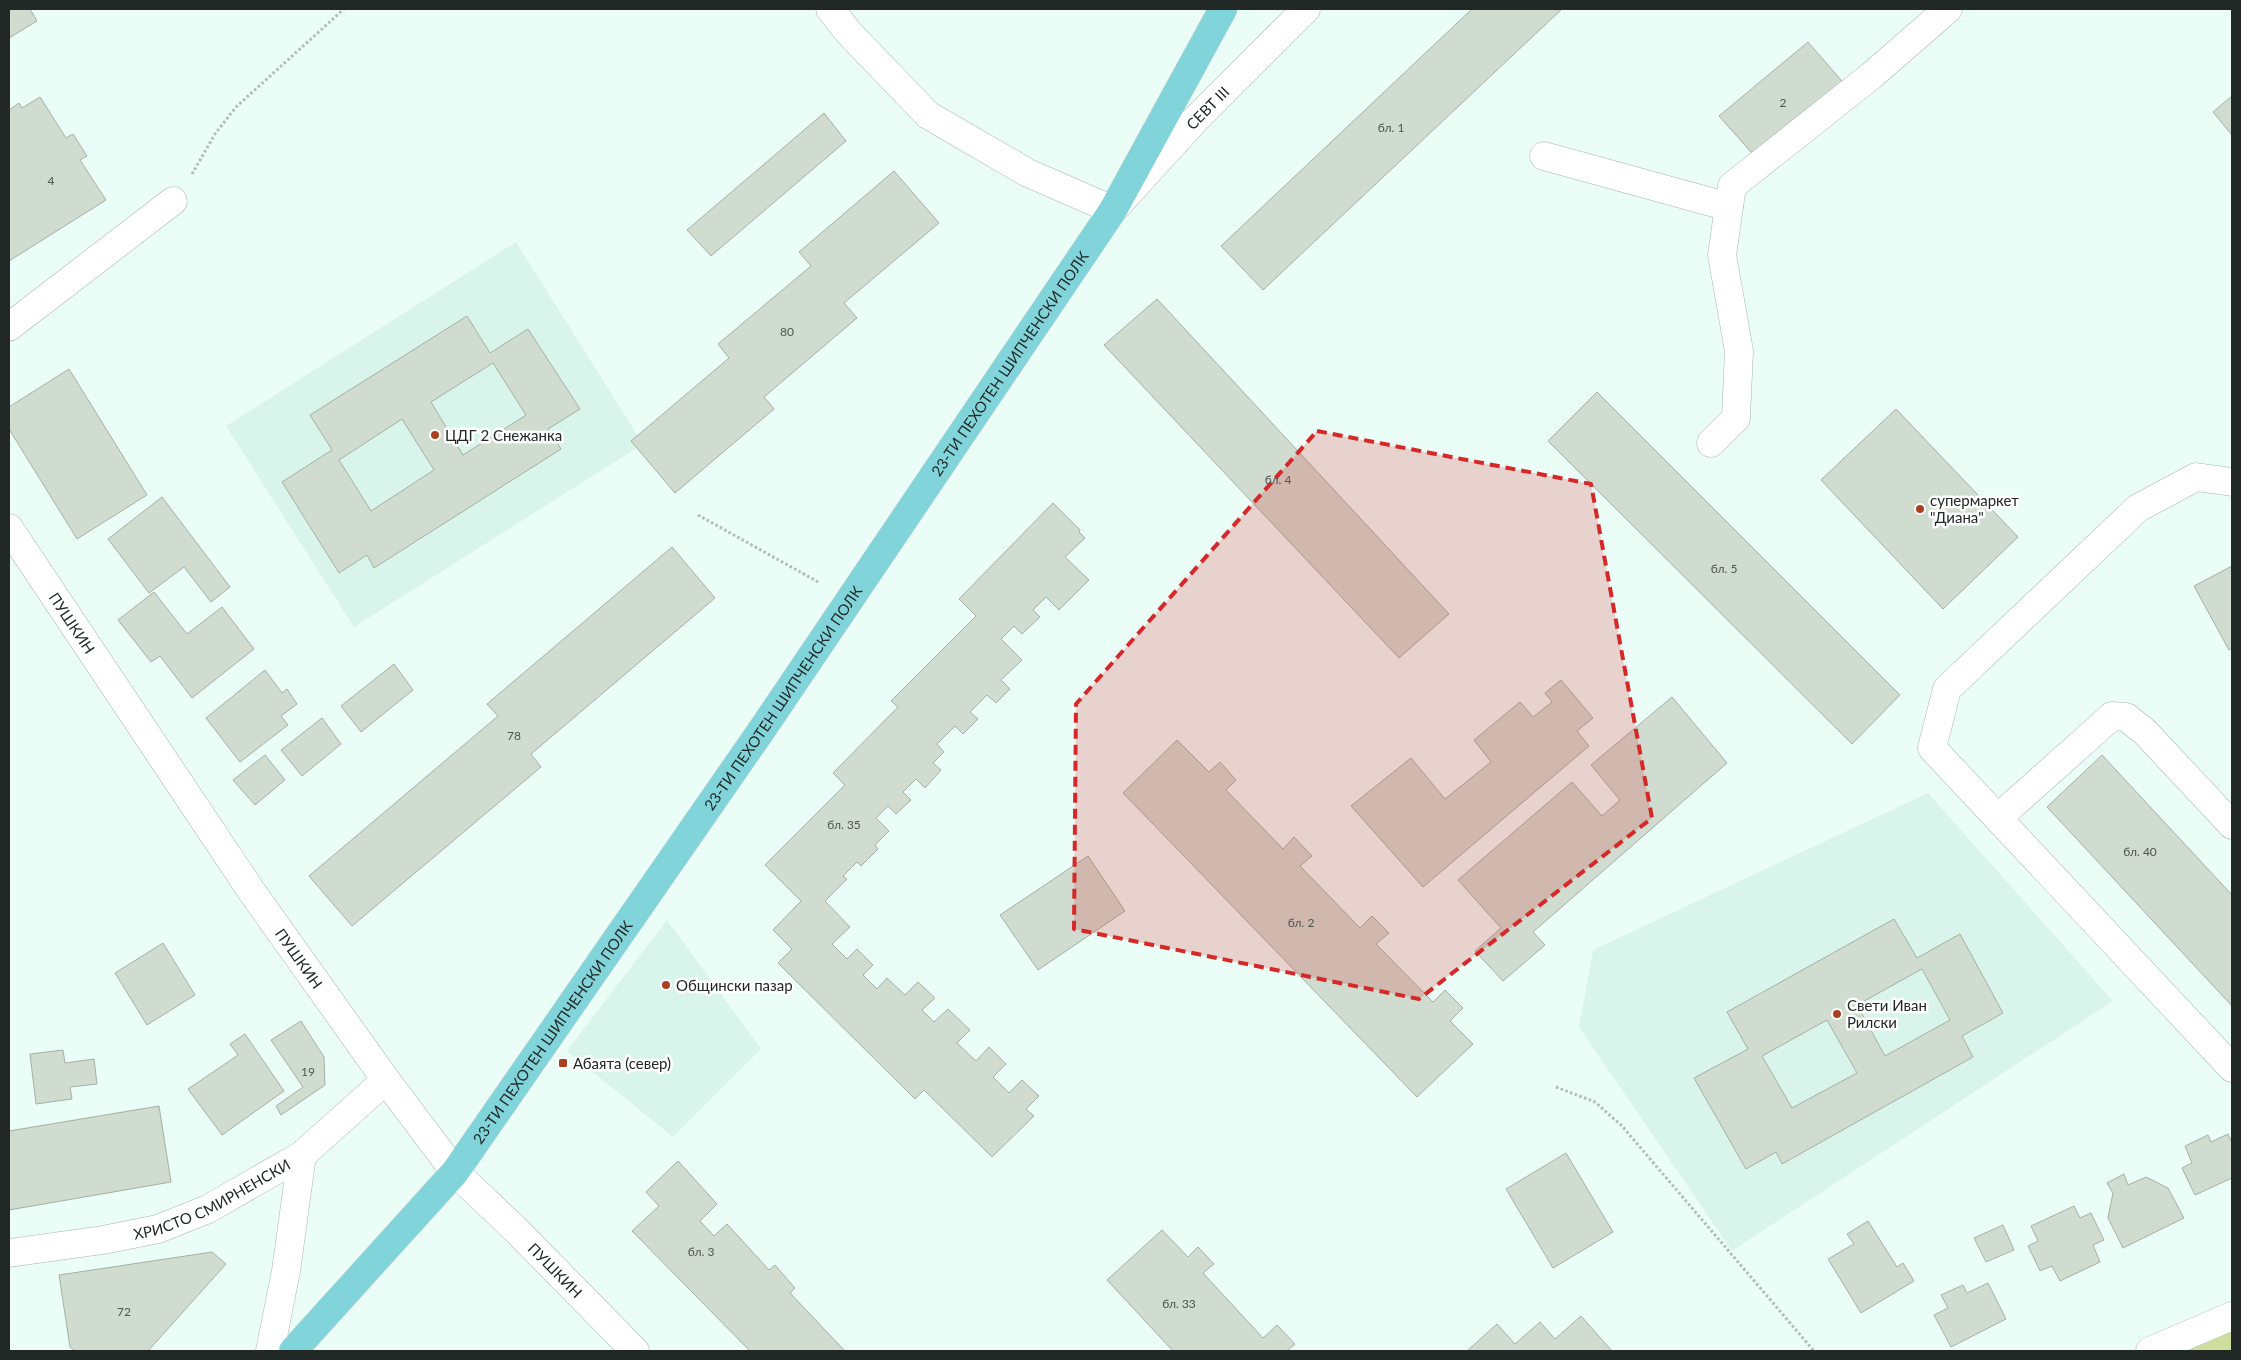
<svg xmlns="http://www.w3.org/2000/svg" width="2241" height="1360" viewBox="0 0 2241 1360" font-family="Lato,sans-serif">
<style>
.built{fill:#d9f4eb}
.green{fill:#cfde9d}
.building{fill:#d0dcd0;stroke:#a4b0a5;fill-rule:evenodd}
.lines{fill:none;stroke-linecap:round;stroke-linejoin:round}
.minor-casing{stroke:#a4b6b0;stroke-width:29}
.major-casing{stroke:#d7d8d8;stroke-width:29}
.path{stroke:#adbcb7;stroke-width:3;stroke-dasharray:2.5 2.5;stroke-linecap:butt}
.minor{stroke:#fff;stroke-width:28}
.major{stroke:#81d5da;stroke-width:28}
.marked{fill:#d62828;fill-opacity:0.2;stroke:#d62828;stroke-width:4;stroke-dasharray:10 6;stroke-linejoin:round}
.poi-dot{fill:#a94121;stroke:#fff;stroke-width:2}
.labels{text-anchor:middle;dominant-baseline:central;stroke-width:5;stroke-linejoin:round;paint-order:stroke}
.number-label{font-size:12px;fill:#4d5550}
.street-label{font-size:15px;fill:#212826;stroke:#fff}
.poi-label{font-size:15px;fill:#212826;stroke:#fff;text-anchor:start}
</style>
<rect width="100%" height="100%" fill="#ebfdf7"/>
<g class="built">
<path d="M516,242L643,444L354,627L226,426Z"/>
<path d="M1928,793L2113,1001L1732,1251L1579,1027L1593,950Z"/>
<path d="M667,920L761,1049L673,1137L567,1051Z"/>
</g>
<path class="green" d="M2232,1316V1351H2150Z"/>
<g class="building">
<path d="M9,9H30L37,21L9,38Z"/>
<path d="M1472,9H1562L1263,290L1221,246Z"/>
<path d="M1808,42L1847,87L1759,161L1719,116Z"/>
<path d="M2232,96V135L2213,112Z"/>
<path d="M40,97L66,138L73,134L87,156L80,160L106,200L9,261V110L19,103L22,108Z"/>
<path d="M824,113L846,141L711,256L687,230Z"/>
<path d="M894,171L939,223L844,303L857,318L764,397L774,409L675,493L631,441L729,358L718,344L811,266L799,252Z"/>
<path d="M1157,299L1449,614L1399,658L1104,345Z"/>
<path d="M467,316L490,353L528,329L580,409L548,429L561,449L374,568L367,555L339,573L282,482L332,450L310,415ZM493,363L526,415L463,455L431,402ZM402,419L434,470L371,511L339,460Z"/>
<path d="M69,369L147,495L77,539L9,429V407Z"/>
<path d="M1597,392L1900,695L1852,744L1548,441Z"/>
<path d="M1896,409L2018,537L1943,609L1821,480Z"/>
<path d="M162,497L230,587L211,602L184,567L149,593L108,539Z"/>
<path d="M1053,503L1080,530L1079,532L1085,538L1065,557L1089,580L1059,610L1046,597L1033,610L1040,617L1022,634L1014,626L1001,639L1022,660L1001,680L1010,689L996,703L987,695L970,712L978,719L963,734L955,726L937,744L944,752L933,763L941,770L925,788L916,779L903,792L911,800L896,814L888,806L876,818L889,831L875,845L878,849L861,866L857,862L843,876L847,879L825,901L850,927L832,944L847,959L857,949L873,965L863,975L877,989L887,978L905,995L918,982L935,998L922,1010L934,1022L948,1009L970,1030L957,1043L976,1061L989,1047L1006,1064L993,1077L1009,1093L1022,1080L1039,1096L1026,1109L1034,1116L992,1157L924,1090L915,1099L778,963L792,949L773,930L801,901L765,865L845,785L833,773L898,707L891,701L976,616L959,599Z"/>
<path d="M672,547L715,598L531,754L541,767L352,926L309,876L498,716L487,704Z"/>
<path d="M2232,566V648L2229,650L2194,586Z"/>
<path d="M154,592L187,634L222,607L254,649L192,698L160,656L151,662L118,620Z"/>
<path d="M394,664L413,690L361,732L341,706Z"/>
<path d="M265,670L282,693L287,689L297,704L281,716L288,725L240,762L206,718Z"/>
<path d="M1561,680L1593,718L1577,731L1589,746L1423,887L1351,806L1411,758L1445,799L1491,762L1474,740L1520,702L1533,717L1552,702L1545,693Z"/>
<path d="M1672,697L1727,763L1533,932L1545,945L1503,981L1475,951L1501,928L1458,880L1572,782L1602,816L1620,800L1591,765Z"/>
<path d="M322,718L341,744L302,776L281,750Z"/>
<path d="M1177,740L1209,772L1220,762L1236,780L1226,790L1283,849L1294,837L1312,856L1300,866L1360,928L1372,916L1389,933L1376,944L1433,1002L1445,990L1463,1008L1450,1021L1473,1044L1417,1097L1123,793Z"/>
<path d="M265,755L285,780L255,805L233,780Z"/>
<path d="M2102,755L2232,895V1006L2047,807Z"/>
<path d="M1088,856L1125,911L1038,970L1000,915Z"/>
<path d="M1894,919L1917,958L1960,934L2003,1013L1962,1036L1973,1057L1782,1164L1776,1152L1746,1169L1694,1078L1748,1049L1727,1012ZM1922,969L1950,1020L1885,1056L1857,1005ZM1827,1020L1857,1073L1792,1108L1762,1056Z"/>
<path d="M163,943L195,995L147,1025L115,973Z"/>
<path d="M301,1021L324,1057L325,1085L281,1115L276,1106L303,1087L271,1040Z"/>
<path d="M245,1034L284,1091L222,1135L188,1089L238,1055L230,1044Z"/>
<path d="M63,1050L65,1063L94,1059L97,1084L70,1087L72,1099L36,1104L30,1054Z"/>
<path d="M159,1106L171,1182L9,1210V1131Z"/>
<path d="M2228,1134L2232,1143V1178L2195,1195L2182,1168L2192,1163L2185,1146L2208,1135L2211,1142Z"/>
<path d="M1566,1153L1613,1232L1553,1268L1506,1189Z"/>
<path d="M678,1161L717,1204L700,1221L714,1236L727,1224L769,1270L775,1265L795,1288L790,1293L845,1351H750L632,1231L659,1206L646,1192Z"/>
<path d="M2124,1174L2128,1185L2146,1177L2168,1188L2184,1218L2123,1248L2108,1218L2113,1193L2107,1183Z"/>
<path d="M2074,1206L2080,1218L2091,1213L2104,1240L2093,1245L2100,1262L2060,1281L2052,1266L2040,1271L2028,1246L2038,1241L2031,1226Z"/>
<path d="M1868,1221L1897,1267L1903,1263L1914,1281L1861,1313L1828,1259L1854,1244L1847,1234Z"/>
<path d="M2003,1225L2014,1250L1986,1262L1974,1238Z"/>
<path d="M1162,1230L1188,1257L1198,1247L1214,1264L1203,1273L1263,1338L1277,1325L1295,1344L1287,1351H1173L1107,1280Z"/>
<path d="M212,1252L226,1264L148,1351H74L70,1347L59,1275Z"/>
<path d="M1988,1283L2006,1319L1951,1347L1934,1315L1948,1308L1941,1295L1963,1285L1967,1293Z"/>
<path d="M1581,1316L1612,1351H1467L1497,1324L1515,1344L1540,1322L1555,1339Z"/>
</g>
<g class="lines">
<defs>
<g id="minor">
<path id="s1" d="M830,9L849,33L928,115L1028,173L1113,210L1196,119L1306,9"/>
<path d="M1544,156L1729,207"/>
<path d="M9,327L173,201"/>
<path d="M1711,443L1736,418L1739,351L1722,255L1732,186L1871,76L1948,9"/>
<path d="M2232,482L2196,477L2138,508L1947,689L1932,748L2232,1068"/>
<path id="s2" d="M9,528L252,892L386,1080L455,1172L515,1229L635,1351"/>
<path d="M1998,818L2112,716L2126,717L2145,732L2232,825"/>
<path id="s3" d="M9,1253L103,1240L158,1229L208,1209L302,1155L386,1080"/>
<path d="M270,1351L286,1271L302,1155"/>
<path d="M2150,1351L2232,1316"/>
</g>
<g id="major">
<path id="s4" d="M293,1351L455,1172L763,728L1113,210L1223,9"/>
</g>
</defs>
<use href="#minor" class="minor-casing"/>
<use href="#major" class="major-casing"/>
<g class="path">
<path d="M192,174L215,134L236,107L344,9"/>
<path d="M698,515L820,583"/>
<path d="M1556,1087L1595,1102L1622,1126L1814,1351"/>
</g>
<use href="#minor" class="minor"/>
<use href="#major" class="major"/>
</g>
<path class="marked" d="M1317,431L1591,484L1652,818L1419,999L1074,929L1076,704Z"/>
<g class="poi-dot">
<circle cx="435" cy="435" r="5"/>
<circle cx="1920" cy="509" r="5"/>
<circle cx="666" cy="985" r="5"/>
<circle cx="1837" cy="1014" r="5"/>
<rect x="558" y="1058" width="10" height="10" rx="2.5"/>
</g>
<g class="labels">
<g class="number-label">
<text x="1783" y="102">2</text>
<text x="1391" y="127">бл. 1</text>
<text x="51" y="180">4</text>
<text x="787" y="331">80</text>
<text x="1278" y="479">бл. 4</text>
<text x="1724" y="568">бл. 5</text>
<text x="514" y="735">78</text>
<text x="844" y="824">бл. 35</text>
<text x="2140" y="851">бл. 40</text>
<text x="1301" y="922">бл. 2</text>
<text x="308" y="1071">19</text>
<text x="701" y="1251">бл. 3</text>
<text x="1179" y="1303">бл. 33</text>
<text x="124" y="1311">72</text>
</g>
<g class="street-label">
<text stroke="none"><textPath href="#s1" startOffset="492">СЕВТ III</textPath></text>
<text stroke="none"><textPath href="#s4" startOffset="1222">23-ТИ ПЕХОТЕН ШИПЧЕНСКИ ПОЛК</textPath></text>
<text stroke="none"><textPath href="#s2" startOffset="114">ПУШКИН</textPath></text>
<text stroke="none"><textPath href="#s4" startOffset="818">23-ТИ ПЕХОТЕН ШИПЧЕНСКИ ПОЛК</textPath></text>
<text stroke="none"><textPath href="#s2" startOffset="519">ПУШКИН</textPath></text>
<text stroke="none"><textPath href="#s4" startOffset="412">23-ТИ ПЕХОТЕН ШИПЧЕНСКИ ПОЛК</textPath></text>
<text stroke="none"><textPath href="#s3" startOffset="212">ХРИСТО СМИРНЕНСКИ</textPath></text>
<text stroke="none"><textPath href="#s2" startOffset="924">ПУШКИН</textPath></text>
</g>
<g class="poi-label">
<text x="445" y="435">ЦДГ 2 Снежанка</text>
<text x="1930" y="500">супермаркет<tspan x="1930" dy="17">"Диана"</tspan></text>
<text x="676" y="985">Общински пазар</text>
<text x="1847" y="1005">Свети Иван<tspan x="1847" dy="17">Рилски</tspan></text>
<text x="573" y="1063">Абаята (север)</text>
</g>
</g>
<rect width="2241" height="1360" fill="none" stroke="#212826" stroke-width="20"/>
</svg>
